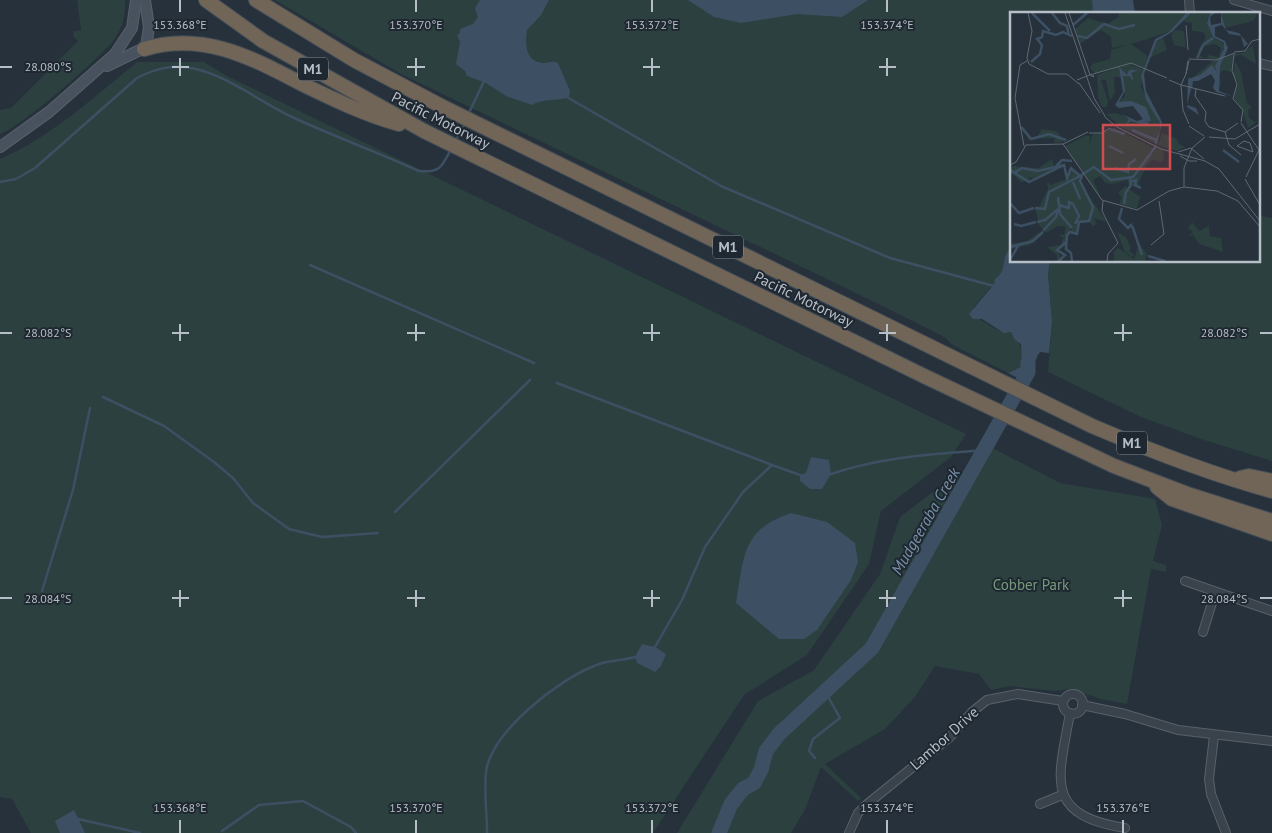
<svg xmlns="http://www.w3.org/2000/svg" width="1272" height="833" viewBox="0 0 1272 833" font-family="'PT Sans',sans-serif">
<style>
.green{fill:#2b403f}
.water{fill:#3d5063}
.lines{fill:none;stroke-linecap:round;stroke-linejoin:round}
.stream{stroke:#3d5063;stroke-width:2.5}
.river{stroke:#3d5063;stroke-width:15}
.street-casing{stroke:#58616a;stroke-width:10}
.secondary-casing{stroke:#58616a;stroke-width:12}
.highway-casing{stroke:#454e57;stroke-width:16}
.street{stroke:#3a434c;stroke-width:8}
.secondary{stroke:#48525e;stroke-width:10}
.highway{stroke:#716558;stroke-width:14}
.ticks{fill:none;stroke:#b6bec7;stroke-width:2}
.labels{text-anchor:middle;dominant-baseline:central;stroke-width:4;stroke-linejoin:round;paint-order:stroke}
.shield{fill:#1f2831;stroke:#89919a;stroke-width:1}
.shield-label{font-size:14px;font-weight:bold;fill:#b6bec7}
.street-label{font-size:15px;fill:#b6bec7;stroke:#1f2831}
.park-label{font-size:15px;fill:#769b7b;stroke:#1f2831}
.water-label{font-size:16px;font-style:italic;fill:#7991a8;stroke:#1f2831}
.inset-river{fill:none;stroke:#3d5063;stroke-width:2.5}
.inset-road{fill:none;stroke:#606973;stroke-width:1}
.view{fill:#ce4e50;fill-opacity:0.15;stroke:#ce4e50;stroke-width:2.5}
.inset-edge{fill:none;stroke:#b6bec7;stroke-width:2.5}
.ticks-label{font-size:12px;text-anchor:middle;fill:#b6bec7;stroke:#1f2831;stroke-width:4;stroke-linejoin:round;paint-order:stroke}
</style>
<rect width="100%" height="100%" fill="#26313b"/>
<g class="green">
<path d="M77,0H125C126,14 123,25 116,37C104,55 20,128 0,134V110L11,108L78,41L73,36L74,31L81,30Z"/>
<path d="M275,0H1092L1093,14H1011V246L1005,256V264L1001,275L973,308L974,317C987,321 997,334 1011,332C1021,342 1024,352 1021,367L1008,373L951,344L946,338L923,326L827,279L403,75Z"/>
<path d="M137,62H204L227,76L966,434L951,457L881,511L869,564L807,655L744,695L653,833H31L12,799L0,797V159C51,137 94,97 137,62Z"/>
<path d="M1258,215L1272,218V461L1201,439L1141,417L1048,372L1052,322L1048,274L1050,261H1258Z"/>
<path d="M987,445L1060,483L1155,499L1162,525L1153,561L1166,565V572L1151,569L1127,704L1101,699L1071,689L1054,691L1010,686L991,690L979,674L935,666L915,697L885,729L825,764L861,798L858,801L821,767L805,810L791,833H677L758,701L814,670L880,574L900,517L946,482L976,468Z"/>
</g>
<g class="water">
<path d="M480,0H549L541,15L527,30C525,43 525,61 542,63C548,63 552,60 558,63L570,91L569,97C561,101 544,98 532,105L506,96L486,83L467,76L465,71L456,64L460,42L457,35L460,33V29L473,24L478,17L475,8Z"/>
<path d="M688,0H868L842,17L797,14L741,23L714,17Z"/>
<path d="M1092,0H1133L1135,14H1093Z"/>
<path d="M1011,246V261H1050L1048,274L1052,322L1049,353L1040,352C1032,362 1036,373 1028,383L1008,373L1021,367L1022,365L1021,344L1015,340L1011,332L1004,333L982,319H973L969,314L994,284L995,279C1004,273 1003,266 1005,257C1006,254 1009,249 1011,246Z"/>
<path d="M811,457L829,460L831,474L822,489H810L800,481V475L806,473Z"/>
<path d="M791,513L827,522L855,543L858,562L851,580L817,630L804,639H779L736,603C744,557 741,530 791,513Z"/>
<path d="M642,644L655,647L666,654L661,666L655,672L637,663L635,657Z"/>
<path d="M74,810L85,833H60L55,821Z"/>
</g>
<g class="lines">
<g class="stream">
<path d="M565,96L721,186L890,258L994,286"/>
<path d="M468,115L485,79"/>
<path d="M455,142L465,122"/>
<path d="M0,182L16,179L35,168L137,78C156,68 174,64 196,69C230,77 260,102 292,117C333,136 377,152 419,171C440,173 442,167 451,149"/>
<path d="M310,265L534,363"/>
<path d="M557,383L772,465"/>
<path d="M103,397L164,426L214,462L233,478L253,503L289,529L322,537L378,533"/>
<path d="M831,474C881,457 932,454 985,450"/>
<path d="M395,512L530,380"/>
<path d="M42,591L73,490L90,408"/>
<path d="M655,647L682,600L705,547L743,492L772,465L800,475"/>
<path d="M815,758L809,751L813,739L840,718L825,691"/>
<path d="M78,819L140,833"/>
<path d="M222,831L259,805L303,801L351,827L356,833"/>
<path d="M487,833C487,813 484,792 486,772C491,732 558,680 594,666C606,660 621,661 635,657"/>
</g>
<path class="river" d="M719,833L731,804L743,789L754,783L761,770L766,751L779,734L872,648L1028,372V362"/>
<defs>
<g id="street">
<path d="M1189,0L1190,14"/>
<path d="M1234,0L1272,11"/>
<path d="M1258,63L1272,66"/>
<path d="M1185,581L1272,611"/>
<path d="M1203,632L1215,593"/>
<circle cx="1073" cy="704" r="10"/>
<path d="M1082,705L1125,714L1178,730L1272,741"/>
<path d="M1070,713C1059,777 1042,815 1125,828"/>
<path d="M1214,736L1209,779L1211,794L1226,833"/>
<path d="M1040,804L1062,795"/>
<path d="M849,833L858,813L866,805L950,737L972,712L987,700L1018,694L1063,701"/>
</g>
<g id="secondary">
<path d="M107,66L146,47L149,27L145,0"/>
<path d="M0,147L49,112L115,54L132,28L136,0"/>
</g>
<g id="highway">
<path d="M206,0L263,41L424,131L926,377L1114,466L1190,495L1272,521"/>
<path d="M256,0L354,60L443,107L1092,426C1151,451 1210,474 1272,491"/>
<path d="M144,49C204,31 252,58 304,85C335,100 366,115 399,124"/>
<path d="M1240,478L1249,476L1272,481"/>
<path d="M1157,487L1172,499L1272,534"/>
</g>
</defs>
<use href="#street" class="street-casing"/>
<use href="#secondary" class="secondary-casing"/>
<use href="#highway" class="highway-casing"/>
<use href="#street" class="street"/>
<use href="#secondary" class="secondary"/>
<use href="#highway" class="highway"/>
</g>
<path class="ticks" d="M180,0V12M416,0V12M652,0V12M887,0V12M180,58V76M416,58V76M652,58V76M887,58V76M0,67H12M172,67H189M407,67H425M643,67H660M879,67H896M180,324V341M416,324V341M652,324V341M887,324V341M1123,324V341M0,333H12M172,333H189M407,333H425M643,333H660M879,333H896M1114,333H1132M1260,333H1272M180,590V607M416,590V607M652,590V607M887,590V607M1123,590V607M0,598H12M172,598H189M407,598H425M643,598H660M879,598H896M1114,598H1132M1260,598H1272M180,820V833M416,820V833M652,820V833M887,820V833M1123,820V833"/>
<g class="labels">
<g class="shield">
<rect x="298" y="57.5" width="30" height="23" rx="4"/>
<rect x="713" y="235.5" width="30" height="23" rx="4"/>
<rect x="1117" y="431.5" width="30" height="23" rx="4"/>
</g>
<g class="shield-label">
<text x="313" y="69">M1</text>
<text x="728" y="247">M1</text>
<text x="1132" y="443">M1</text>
</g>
<g class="street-label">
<text transform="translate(441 120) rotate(27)">Pacific Motorway</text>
<text transform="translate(804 299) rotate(26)">Pacific Motorway</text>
<text transform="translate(944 738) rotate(-42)">Lambor Drive</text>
</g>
<g class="park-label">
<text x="1031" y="584">Cobber Park</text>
</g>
<g class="water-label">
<text transform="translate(925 521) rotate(-60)">Mudgeeraba Creek</text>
</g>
</g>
<g transform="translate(1010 12)">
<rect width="250" height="250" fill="#26313b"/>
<path d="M108,1H176L159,20L121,32L138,44L134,56L125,52L85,61L80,56L82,52L100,47L101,38L117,33L102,36L101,25L91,18L70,32L65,17L78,6L97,12L109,5ZM181,1H200L197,9L202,24L215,33L210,47L203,48L196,46L199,43L209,45L211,36L205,32L195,34L189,43L195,46H188V39L196,25L193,20L182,19V11L172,9ZM211,1H248L243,9L215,16ZM165,18L174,19L176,36L164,33L161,23ZM153,25L157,38L140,46L146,31ZM250,28L243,34L246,52L231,43L225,44V48V42L233,41ZM223,43L221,60L214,58L209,62L211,71L208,80L203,76L206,71L201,62L183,69V76L179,74L178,65L182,66L203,49ZM225,49L231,60L237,91L242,95L238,98L239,106L245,110L250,107L238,116L233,99L224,87L228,70L223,62ZM118,52L133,57L131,75L150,111V119L144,129L146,132L111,115L96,102L106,101L130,111L134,108L128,95L109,90L115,84L113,65H104L105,81L100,89L96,68H91L98,89L97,95H92L88,85L87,63ZM10,115H14L22,126L27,125L32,117L46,119L53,127L61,128L45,131L44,126L22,127ZM104,116L144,136L139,140L137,145L145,136L153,139L154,143L152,150L142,148L136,154L129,170L131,177L118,173V168L102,172L95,171L90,164L83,168L92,188L55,134L75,124H80L79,133L82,123ZM152,121L167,127L169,132L175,135L167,139L148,133ZM42,147L44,155L47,153L46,158L25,168L20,165L19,169L11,170L2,162L0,165V154L29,156ZM61,156L72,164L69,170L97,210L84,206L87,212L83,214L78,209H69L66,222L62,221L61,216L56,233L48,239L52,249H47V243L37,235L51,233L53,226L49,222L54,223L56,215L48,214L36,221L29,213L25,196L29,195L38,177L37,170L41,173L58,166ZM115,174L130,185L127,197L109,192L112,186L108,181ZM182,210L189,219L199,214L200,224L211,226L213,240L189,232L183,223L178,224L183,220L178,216ZM31,219L33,222L20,233L0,237V232L17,229ZM107,220L116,225L121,236L119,239L124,242L123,245L115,240ZM129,232L137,242L135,249H104V240L108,236L124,247Z" fill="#2b403f"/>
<path d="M176,1H181L162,20L147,29L134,62L136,79L152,110L147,133L144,130L150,119V111L136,88L131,64L145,27L159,20ZM200,1H205L200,5L201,13L211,11V1L216,18L229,21L238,32L234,35L231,24L219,22L212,13L205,15V24L215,29L218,36L210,54L209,79L222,84L206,80L203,76L205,68L201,62L188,69H183L177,93L186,96L189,103L177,95L178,67L190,63L202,53L207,60L205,54L214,37V31L203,25L197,11ZM109,55L117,63L119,58H128L121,61L123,66L122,69L120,64H113L115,79L109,90L121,89L136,95L141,109L136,110L139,111L137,114L121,109L115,113L119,107L112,102L127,109L133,107L123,94L109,96L105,93L113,80Z" fill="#3d5063"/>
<path class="inset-river" d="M22,1L40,19M42,1L50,11L57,14L59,23M63,13L77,1M68,24L77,26L94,12L109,17L125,13M187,46L193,33L203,26M21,50L30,42L32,33L27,27L32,25L33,19L46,23L53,20L62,24M11,115L21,127L39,122L56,128M100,117L115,122M122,118L146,128M99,134L113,141M213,138L229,150M46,154L52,148L62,149M105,156L118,160L119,152L126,147M0,158L19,170L54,153L57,166L61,156L70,164L84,155L101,168L123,165L146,134M4,161L12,156L28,159L54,153M63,170L70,187M120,170L126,168L125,173L131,176M48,185L50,202L62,216M0,191L9,201L24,196M114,192L116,180L121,173L120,165M49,193L59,196V190L63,192L69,204L65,212M25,196L35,197L39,180L70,164M112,196L109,207L118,216L121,213L123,216L132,243M27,210L35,208L48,197M4,212L11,214L26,210M33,219L46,205L48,197M0,235L23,229L33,220M138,244L155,249M0,248L8,234M49,249L55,243L47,238L56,230M62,249L61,241L56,237L57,223L60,220L67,222L69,210L79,209L83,195L70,169L72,164"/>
<path class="inset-road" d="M18,1L22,19L17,46L19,52L38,62H57L69,72M55,1L84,86L96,106L107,115L151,137L195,149L209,157L250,209M59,1L80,63M176,13L178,38M224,40L235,39L242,29L250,27M224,42L222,59L227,72L223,87L233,98L231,110M179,47L206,48L225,41M178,49L176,62L179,48M83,62L121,51L157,66M67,68L82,62L84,65L80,63M159,68L171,73L176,62M69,71L90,101M186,77L185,84L196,100L195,109L199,115L215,120L228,111M231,111L249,138L236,165M179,112L173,98L171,73L215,84M179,114L194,124M215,120L219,133L231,143M79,121H92L100,116M199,125L225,127L250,112M234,129L240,131L243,140L227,134ZM53,132L92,188L127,198L159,179L174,175V156L182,136L195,125M14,134L5,86L10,53L17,49M168,140L181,136L194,147M170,144L179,149H187M0,153L6,150L16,133L53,132L78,120M235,167L250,193M174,175L207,179L228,189M93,189L92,199L108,231L98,242L97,249M228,189L250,215M141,233L154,222L149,189"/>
<path class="view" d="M93,113H160V157H93Z"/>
<rect width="250" height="250" class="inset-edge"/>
</g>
<g class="ticks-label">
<text x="180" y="29">153.368°E</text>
<text x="416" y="29">153.370°E</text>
<text x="652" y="29">153.372°E</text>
<text x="887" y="29">153.374°E</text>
<text x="48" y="71">28.080°S</text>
<text x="48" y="337">28.082°S</text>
<text x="1224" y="337">28.082°S</text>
<text x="48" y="603">28.084°S</text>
<text x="1224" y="603">28.084°S</text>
<text x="180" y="812">153.368°E</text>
<text x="416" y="812">153.370°E</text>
<text x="652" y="812">153.372°E</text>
<text x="887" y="812">153.374°E</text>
<text x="1123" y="812">153.376°E</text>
</g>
</svg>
